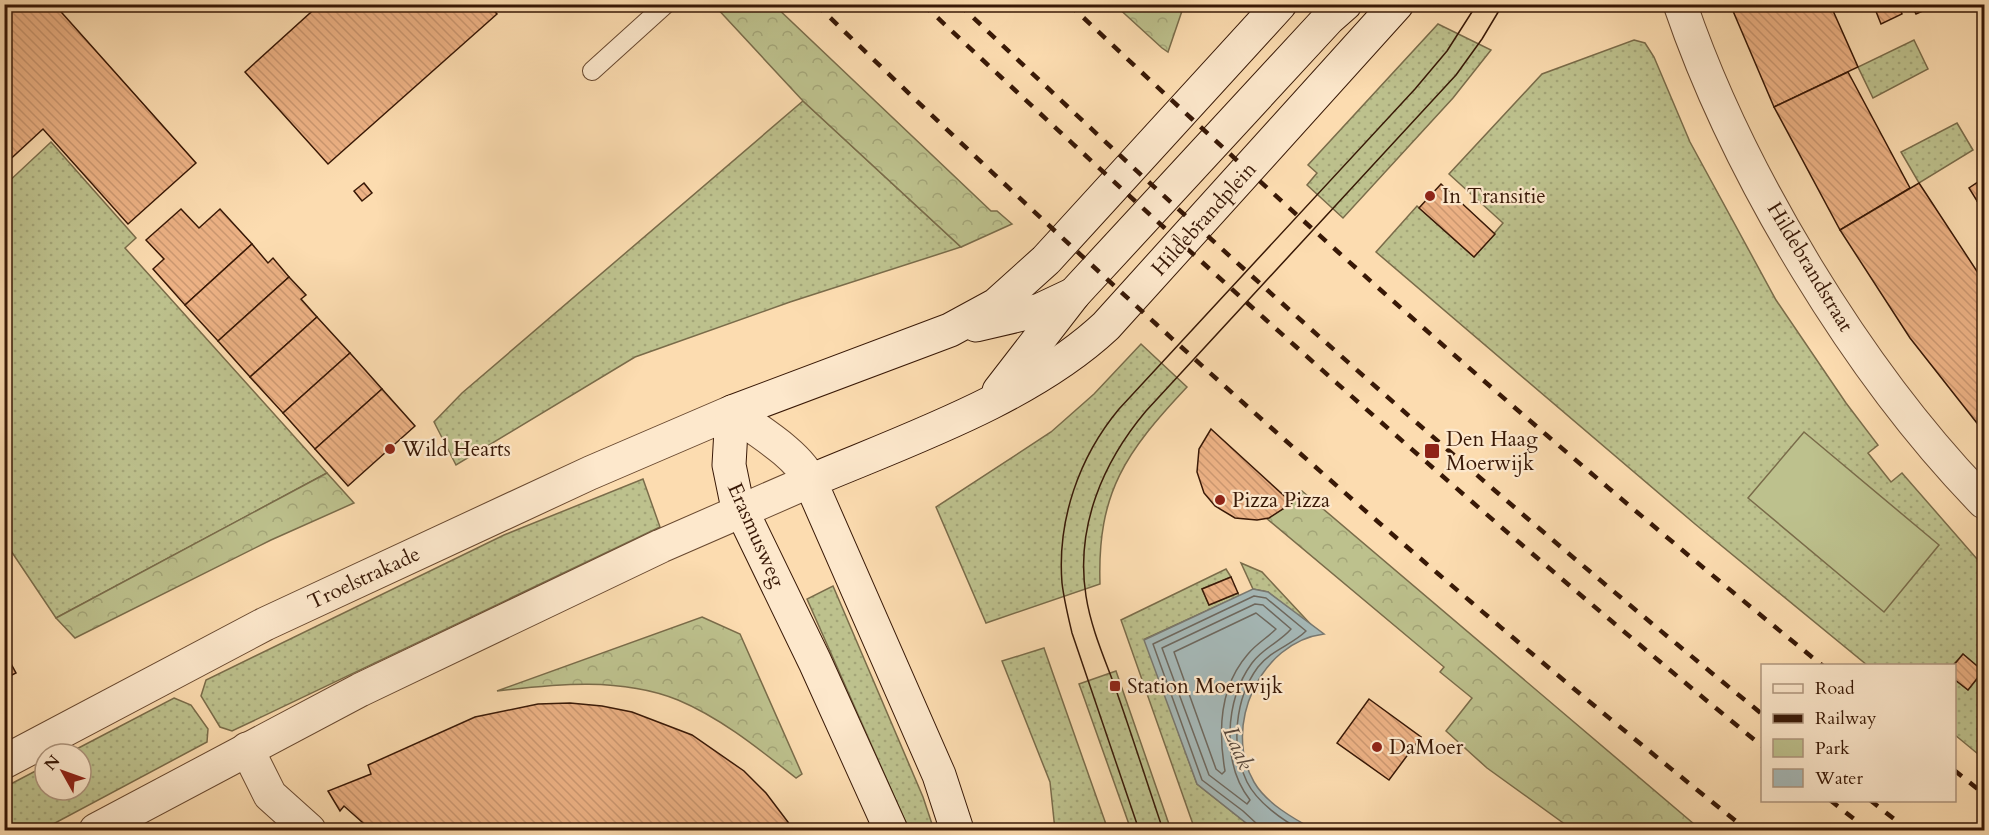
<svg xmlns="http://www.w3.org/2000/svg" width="1989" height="835" viewBox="0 0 1989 835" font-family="Cardo,serif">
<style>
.green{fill:url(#green-dots);stroke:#7a6c4a;stroke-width:1.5}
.forest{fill:url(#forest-crowns);stroke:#7a6c4a;stroke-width:1.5}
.pitch{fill:#bdc18d;stroke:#7a6c4a;stroke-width:1.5}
.water{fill:#a5b8b7;stroke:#797870;stroke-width:1.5}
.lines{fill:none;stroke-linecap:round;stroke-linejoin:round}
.shore{stroke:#6e685e;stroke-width:1.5}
.building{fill:url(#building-back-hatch);stroke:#381806;stroke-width:1.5}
.service-casing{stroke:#694930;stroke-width:20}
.minor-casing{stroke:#694930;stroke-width:35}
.secondary-casing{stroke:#381806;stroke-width:35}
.service{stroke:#fde8cc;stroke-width:18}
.minor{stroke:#fde8cc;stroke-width:33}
.secondary{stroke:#fde8cc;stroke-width:33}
.tram{stroke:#381806;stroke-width:1.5}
.rail{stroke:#381806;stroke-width:4.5;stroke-dasharray:10 10;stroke-linecap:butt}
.poi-dot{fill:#8f2418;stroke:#fde8cc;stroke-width:2}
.labels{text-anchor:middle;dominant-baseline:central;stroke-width:4.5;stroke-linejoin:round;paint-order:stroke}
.poi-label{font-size:21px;fill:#381806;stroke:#fde8cc;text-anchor:start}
.street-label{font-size:21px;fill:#381806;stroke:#fde8cc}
.water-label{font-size:22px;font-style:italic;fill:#59483b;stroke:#fde8cc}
</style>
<defs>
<pattern id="green-dots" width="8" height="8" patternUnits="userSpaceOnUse" patternTransform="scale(1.5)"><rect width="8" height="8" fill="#bdc18d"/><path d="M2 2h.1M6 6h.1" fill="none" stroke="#a3a578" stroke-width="1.8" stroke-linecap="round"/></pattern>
<pattern id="forest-crowns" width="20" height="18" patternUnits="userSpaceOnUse" patternTransform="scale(1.5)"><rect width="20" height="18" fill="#bdc18d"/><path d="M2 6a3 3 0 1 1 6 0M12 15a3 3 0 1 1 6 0" fill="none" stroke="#a3a578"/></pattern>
<pattern id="building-back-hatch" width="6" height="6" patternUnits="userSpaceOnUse" patternTransform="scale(1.5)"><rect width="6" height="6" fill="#edb285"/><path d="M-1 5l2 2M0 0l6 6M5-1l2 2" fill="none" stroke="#cc9871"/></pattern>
</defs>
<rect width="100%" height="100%" fill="#fcdcb0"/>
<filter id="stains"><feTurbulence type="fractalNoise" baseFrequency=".00333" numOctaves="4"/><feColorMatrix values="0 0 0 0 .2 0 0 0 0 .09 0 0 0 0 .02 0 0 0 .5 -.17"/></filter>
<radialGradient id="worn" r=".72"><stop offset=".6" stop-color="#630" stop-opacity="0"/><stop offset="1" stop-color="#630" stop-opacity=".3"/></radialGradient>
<g class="green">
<path d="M1438,24L1491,50L1453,98L1343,218L1307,185L1317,173L1308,165Z"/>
<path d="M1634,40L1645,43L1654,57L1690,142L1776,300L1846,403L1878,445L1868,453L1891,482L1902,473L1984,567V759L1955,735V679L1968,690L1983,671L1963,654L1953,665H1867L1695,524L1376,252L1417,206L1474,257L1503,223L1449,174L1542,74Z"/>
<path d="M1914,40L1928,69L1873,98L1858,67Z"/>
<path d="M803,101L961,247L790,302L635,357L456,465L434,422L462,393Z"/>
<path d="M1957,123L1973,150L1919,183L1901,152Z"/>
<path d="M51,142L136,238L125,248L327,473L56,618L5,542V185Z"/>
<path d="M1141,344L1187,387C1126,452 1097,492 1100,584L986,623L936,507L1051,432L1094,394Z"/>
<path d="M643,479L660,527L232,731L220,727L201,696L206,680L504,535Z"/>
<path d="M1241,563L1262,572L1316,630L1268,592L1253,589Z"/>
<path d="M1226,569L1231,577L1202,589L1209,605L1238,593L1239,596L1145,639L1197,784L1255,830H1195L1121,620Z"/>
<path d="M833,586L923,797L934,830H909L807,599Z"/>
<path d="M1044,648L1052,671L1108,830H1055L1050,782L1002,661Z"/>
<path d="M1116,671L1171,830H1131L1082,692L1079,684Z"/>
<path d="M174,698L191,705L208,729L207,742L42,830H5V787L45,766V790H81V754H67Z"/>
</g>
<g class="forest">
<path d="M714,5H774L991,211H997L1012,224L961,247L803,101Z"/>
<path d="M1115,5H1184L1168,52L1162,48Z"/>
<path d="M327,473L354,503L271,540L75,638L56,618Z"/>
<path d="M1302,491L1701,830H1573L1487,768L1446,731L1472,698L1440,672L1444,667L1266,518L1288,506Z"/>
<path d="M702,617L740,634L802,774L796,778C759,749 721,718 678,700C621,677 556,684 497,691Z"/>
</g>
<path class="pitch" d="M1804,432L1939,545L1884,612L1748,498Z"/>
<path class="water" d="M1253,589L1268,592L1324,634C1260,642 1222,727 1254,782C1266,803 1294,819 1315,830H1255L1197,784L1144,640Z"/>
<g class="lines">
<g class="shore">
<path d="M1255,604L1263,605L1291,629C1280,642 1263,648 1252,663C1225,700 1221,763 1250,800L1247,804L1209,775L1162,648Z"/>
<path d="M1256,613L1276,629C1267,638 1256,644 1248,654C1220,686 1218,731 1225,771L1222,774L1216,769L1174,652Z"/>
<path d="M1259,830L1257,824L1243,811L1202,780L1153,644L1254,596L1266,598L1306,631C1292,645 1271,650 1258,667C1235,698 1230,747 1247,782C1257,802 1283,821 1302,830"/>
</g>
</g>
<g class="building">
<path d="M4,4H54L196,163L128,224L43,129L4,165Z"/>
<path d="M320,4H488L497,14L328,164L245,72Z"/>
<path d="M1730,4H1830L1858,67L1774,107Z"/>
<path d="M1886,4H1898L1902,14L1881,24L1875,9Z"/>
<path d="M1911,4H1938L1916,14Z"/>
<path d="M1848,72L1910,188L1840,230L1774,107Z"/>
<path d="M1984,178V196L1977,201L1969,188Z"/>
<path d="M364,183L372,193L362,201L354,191Z"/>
<path d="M1919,183L1984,282V432L1910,338L1840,230Z"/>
<path d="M1441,184L1495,234L1474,257L1419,208Z"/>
<path d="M1984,196V212L1977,201Z"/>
<path d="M181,209L199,228L220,209L252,244L185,305L153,269L164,259L146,240Z"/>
<path d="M252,244L268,263L273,258L289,277L218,341L185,305Z"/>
<path d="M289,277L306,295L301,299L317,317L250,377L218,341Z"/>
<path d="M317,317L350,353L283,413L250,377Z"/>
<path d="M350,353L382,389L315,449L283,413Z"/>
<path d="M382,389L415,426L348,486L315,449Z"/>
<path d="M1211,429L1292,503L1269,518L1257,520L1235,518L1215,506L1204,493L1197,472L1199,449Z"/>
<path d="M1231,577L1238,593L1209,605L1202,589Z"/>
<path d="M4,651L16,673L4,679Z"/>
<path d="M1963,654L1983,671L1968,690L1954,679L1953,666Z"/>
<path d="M1369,699L1421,737L1389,780L1337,743Z"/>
<path d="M570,703L602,706L632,712L692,735L744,771L766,793L794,830L567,828L371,830L344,806L340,811L328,791L371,774L368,765L475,717L538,704Z"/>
</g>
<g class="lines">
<defs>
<path id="service" d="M592,71L666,4"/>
<g id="minor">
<path d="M1680,4C1738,174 1859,374 1984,502"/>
<path d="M247,749L270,795L309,830"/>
<path d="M4,762L265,624L590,473L732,412C755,429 800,455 810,481L661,546L360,690L96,830"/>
</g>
<g id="secondary">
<path d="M976,325L1040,310L1074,294"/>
<path d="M999,391L1074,294L1328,19L1345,4"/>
<path d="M891,830L815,662L736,499L729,465L732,412L950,330L996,305L1046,260L1280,4"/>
<path d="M957,830L939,775L810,481C907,440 1029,398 1106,326L1397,4"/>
</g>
</defs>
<use href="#service" class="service-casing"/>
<use href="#minor" class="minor-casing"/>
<use href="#secondary" class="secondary-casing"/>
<use href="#service" class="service"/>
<use href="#minor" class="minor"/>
<use href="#secondary" class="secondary"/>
<g class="tram">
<path d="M1139,830L1072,633C1068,616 1064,600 1062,583C1057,520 1079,457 1119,409L1415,89L1447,51L1477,4"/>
<path d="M1163,830C1147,783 1132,735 1115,687C1104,657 1091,628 1086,596C1075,527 1103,462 1146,411L1456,75L1482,39L1503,4"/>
</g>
<g class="rail">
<path d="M816,4C1114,293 1423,571 1747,830"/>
<path d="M923,4C1195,260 1473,510 1762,746"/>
<path d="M959,4C1218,251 1485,489 1762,714"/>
<path d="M1069,4C1312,234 1563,455 1823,666"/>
<path d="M1954,770L1984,794"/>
<path d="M1830,800L1868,830"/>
<path d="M1870,800L1908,830"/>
</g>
</g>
<g class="poi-dot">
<circle cx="1430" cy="196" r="6"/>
<circle cx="390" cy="449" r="6"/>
<rect x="1424" y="443" width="16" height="16" rx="3"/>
<circle cx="1220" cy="500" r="6"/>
<rect x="1109" y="680" width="12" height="12" rx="3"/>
<circle cx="1377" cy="747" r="6"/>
</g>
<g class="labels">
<g class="poi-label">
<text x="1442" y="196">In Transitie</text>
<text x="1446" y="439">Den Haag<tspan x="1446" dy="24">Moerwijk</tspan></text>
<text x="402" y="449">Wild Hearts</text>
<text x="1232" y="500">Pizza Pizza</text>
<text x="1127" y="686">Station Moerwijk</text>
<text x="1389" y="747">DaMoer</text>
</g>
<g class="street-label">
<text transform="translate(1204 219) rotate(-48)">Hildebrandplein</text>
<text transform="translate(1810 267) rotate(59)">Hildebrandstraat</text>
<text transform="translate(756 535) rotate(66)">Erasmusweg</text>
<text transform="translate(364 578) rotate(-25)">Troelstrakade</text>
</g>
<g class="water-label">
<text transform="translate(1238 748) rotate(67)">Laak</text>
</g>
</g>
<rect width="1989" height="835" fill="none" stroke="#fcdcb0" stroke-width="24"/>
<rect x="6" y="6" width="1977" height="823" fill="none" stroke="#381806" stroke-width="3"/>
<rect x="12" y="12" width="1965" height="811" fill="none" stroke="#381806" stroke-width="1.5"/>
<rect x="1761" y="664" width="195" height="138" fill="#fde8cc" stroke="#ae957d" stroke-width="1.5"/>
<rect x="1773" y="684" width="30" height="9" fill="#fde8cc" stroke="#ae957d" stroke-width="1.5"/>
<text x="1815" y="694" font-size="18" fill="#381806">Road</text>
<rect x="1773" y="714" width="30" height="9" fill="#381806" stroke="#ae957d" stroke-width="1.5"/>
<text x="1815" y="724" font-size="18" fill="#381806">Railway</text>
<rect x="1773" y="739" width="30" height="18" fill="#bdc18d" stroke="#ae957d" stroke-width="1.5"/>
<text x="1815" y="754" font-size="18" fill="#381806">Park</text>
<rect x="1773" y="769" width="30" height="18" fill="#a5b8b7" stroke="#ae957d" stroke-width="1.5"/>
<text x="1815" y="784" font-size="18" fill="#381806">Water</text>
<g transform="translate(63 772) rotate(310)"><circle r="28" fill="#fde8cc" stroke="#ae957d" stroke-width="1.5"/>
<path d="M0-4.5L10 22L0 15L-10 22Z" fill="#8f2418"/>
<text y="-9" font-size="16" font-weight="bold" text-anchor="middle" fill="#381806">N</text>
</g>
<rect width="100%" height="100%" filter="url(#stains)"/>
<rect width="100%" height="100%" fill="url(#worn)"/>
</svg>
